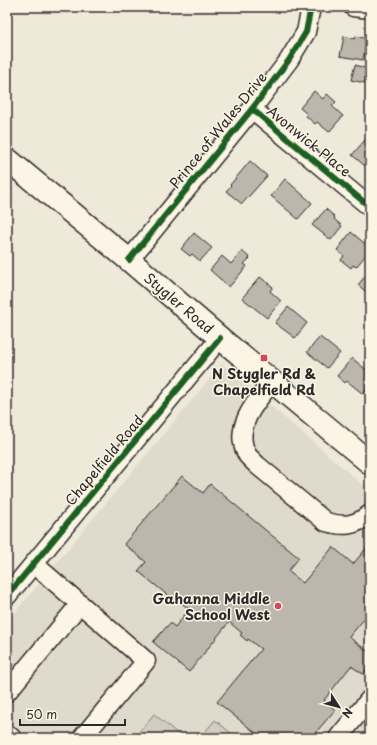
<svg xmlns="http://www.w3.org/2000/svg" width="377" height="745" viewBox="0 0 377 745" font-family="'Playpen Sans',sans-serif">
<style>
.built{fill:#e0dacc}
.green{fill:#d2cdc0;stroke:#7e7c76}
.building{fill:#bcb7ac;stroke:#2b2b2b}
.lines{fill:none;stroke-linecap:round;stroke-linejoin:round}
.minor-casing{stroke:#2b2b2b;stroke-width:21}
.major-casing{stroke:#2b2b2b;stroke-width:25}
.minor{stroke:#fcf5e5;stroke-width:18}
.major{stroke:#fcf5e5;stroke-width:22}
.cycleway-casing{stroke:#fcf5e5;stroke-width:8}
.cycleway{stroke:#1b5e20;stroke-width:6}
.poi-dot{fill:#d1495b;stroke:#fcf5e5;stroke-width:1.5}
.labels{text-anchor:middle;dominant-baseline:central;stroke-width:3;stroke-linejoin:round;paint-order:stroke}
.street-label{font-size:14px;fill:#2b2b2b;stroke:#fcf5e5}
.poi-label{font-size:14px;font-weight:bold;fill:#2b2b2b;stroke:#fcf5e5}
</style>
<rect width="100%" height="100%" fill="#efe9da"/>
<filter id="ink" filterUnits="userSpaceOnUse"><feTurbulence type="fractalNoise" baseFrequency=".025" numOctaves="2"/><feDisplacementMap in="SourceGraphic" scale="8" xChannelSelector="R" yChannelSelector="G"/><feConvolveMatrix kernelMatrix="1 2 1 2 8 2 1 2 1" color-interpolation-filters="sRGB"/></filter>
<g filter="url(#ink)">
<path class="built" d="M222,364L370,491V738H7V622Z"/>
<g class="green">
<path d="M154,714L183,738H134Z"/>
<path d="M215,720L237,738H200Z"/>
</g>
<g class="building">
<path d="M344,36L355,39L356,36L367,39L363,60L340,56Z"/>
<path d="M355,65L369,69L365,83L351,80Z"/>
<path d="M314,91L323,99L327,94L336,102L332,106L343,116L329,132L317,122L315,124L306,116L307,114L300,108Z"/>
<path d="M365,140L370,145V170L352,155Z"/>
<path d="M250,161L267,176L242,204L226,191L231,186L230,185Z"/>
<path d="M285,179L312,203L298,219L271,196Z"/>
<path d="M326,209L335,217L334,219L342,226L331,240L312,225Z"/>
<path d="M351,232L370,248V250L356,267L353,265L351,268L341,260L344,256L337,250Z"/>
<path d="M194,233L212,248L200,261L192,254L190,256L181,249Z"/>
<path d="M242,251L250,258L244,264L247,266L229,287L210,270L222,256L231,264Z"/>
<path d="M370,270V295L358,285Z"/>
<path d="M260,277L273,287L270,291L281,301L267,318L242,298Z"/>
<path d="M288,307L307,323L295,338L275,323Z"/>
<path d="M320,337L340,353L327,368L307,352Z"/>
<path d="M352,358L370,373V386L363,394L347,381L345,383L337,376Z"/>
<path d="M182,476L203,493L210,484L299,558L288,571L303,583L333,547L353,564L370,544V612L349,637L370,653V665L363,674L351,666L324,700L335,710L311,738H262L217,702L261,649L248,639L247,641L240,635L242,633L229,622L189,672L153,642L170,623L175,627L189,609L179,601L177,603L138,571L146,562L124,544Z"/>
</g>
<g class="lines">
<defs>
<g id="minor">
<path d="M353,7L370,9"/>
<path d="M252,109L370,207"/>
<path d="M129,260L252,109L289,60L306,32L311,7"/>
<path d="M273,381C256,401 231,429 248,456C251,459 254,462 257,465L326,522C344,527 355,526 370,514"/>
<path d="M34,564L146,661L82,738"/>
<path d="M7,596L220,338"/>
<path d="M7,692L80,604"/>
<path d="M7,734L12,738"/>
<path d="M338,738L370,699"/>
</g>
<path id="major" d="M7,159L129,260L220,338L370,463"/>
</defs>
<use href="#minor" class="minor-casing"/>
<use href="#major" class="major-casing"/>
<use href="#minor" class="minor"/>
<use href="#major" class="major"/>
<defs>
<g id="cycleway">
<path d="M252,109L370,207"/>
<path d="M129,260L252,109L289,60L306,32L311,7"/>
<path d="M7,596L220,338"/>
</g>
</defs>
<use href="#cycleway" class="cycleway-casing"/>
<use href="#cycleway" class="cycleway"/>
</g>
</g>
<g class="poi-dot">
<rect x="260" y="354" width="8" height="8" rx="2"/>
<circle cx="278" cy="606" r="4"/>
</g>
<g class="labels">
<g class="street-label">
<text transform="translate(218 130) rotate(-51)">Prince of Wales Drive</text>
<text transform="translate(309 141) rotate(39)">Avonwick Place</text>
<text transform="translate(179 303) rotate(40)">Stygler Road</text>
<text transform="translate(104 460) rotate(-50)">Chapelfield Road</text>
</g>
<g class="poi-label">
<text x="264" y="373">N Stygler Rd &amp;<tspan x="264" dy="16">Chapelfield Rd</tspan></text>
<text x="270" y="598" text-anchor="end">Gahanna Middle<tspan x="270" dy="16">School West</tspan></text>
</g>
</g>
<rect width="377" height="745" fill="none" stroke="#fcf5e5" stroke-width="24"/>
<rect x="12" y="12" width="353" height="721" fill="none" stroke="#2b2b2b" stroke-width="1.5" filter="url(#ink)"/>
<g transform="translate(339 707) rotate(126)" stroke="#fcf5e5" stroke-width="3" paint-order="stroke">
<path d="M0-3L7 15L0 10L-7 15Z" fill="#2b2b2b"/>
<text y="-6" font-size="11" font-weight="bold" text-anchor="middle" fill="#2b2b2b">N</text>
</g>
<path d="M20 719v6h105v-6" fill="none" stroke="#2b2b2b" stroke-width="2"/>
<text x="26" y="719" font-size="12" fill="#2b2b2b" stroke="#fcf5e5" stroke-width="3" paint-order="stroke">50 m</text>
</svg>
